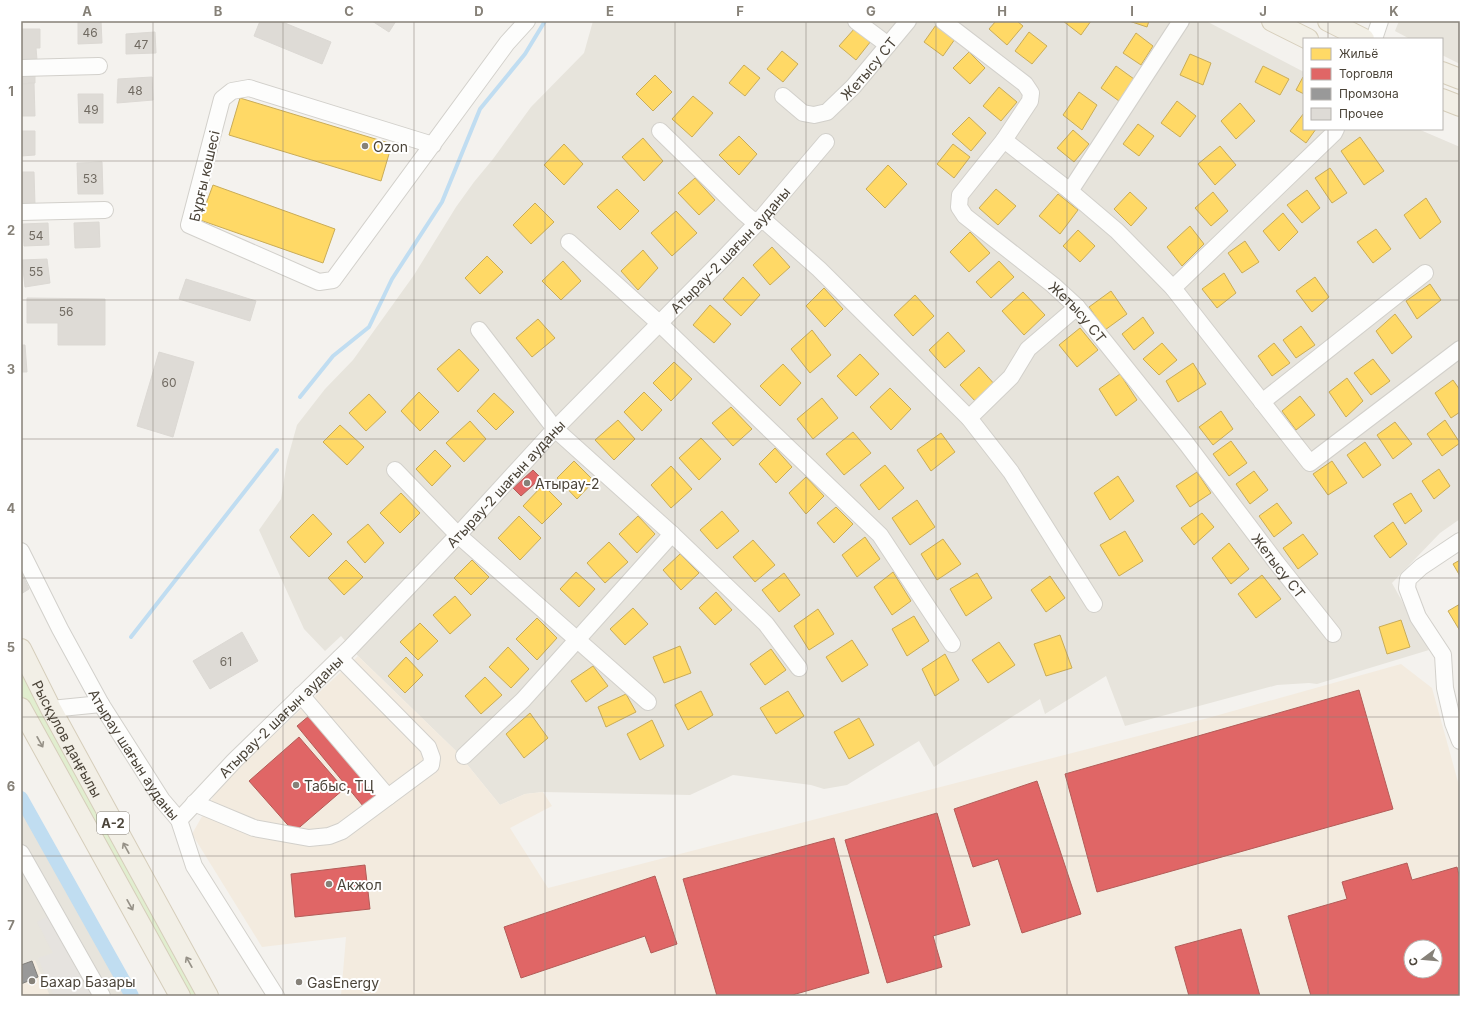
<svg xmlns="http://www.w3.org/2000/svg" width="1481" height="1017" viewBox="0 0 1481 1017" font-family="Inter,sans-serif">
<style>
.residential{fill:#e7e4dc}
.commercial{fill:#f3ebdf;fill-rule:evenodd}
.green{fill:#e1eecf}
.parking{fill:#e6e3df}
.homes{fill:#ffd966;stroke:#c9ac58}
.shops{fill:#e06666;stroke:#b35c58;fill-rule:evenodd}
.industry{fill:#999;stroke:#82807c}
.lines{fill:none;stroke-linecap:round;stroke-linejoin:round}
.stream{stroke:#c0ddf1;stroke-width:4}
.canal{stroke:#c0ddf1;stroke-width:14}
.building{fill:#dedbd6;stroke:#dcd9d4}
.minor-casing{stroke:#d2d0cb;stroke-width:18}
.major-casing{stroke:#d6cebb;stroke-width:22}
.minor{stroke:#fdfdfc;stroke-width:16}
.major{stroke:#f2efe6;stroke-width:20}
.oneway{stroke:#969187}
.grid{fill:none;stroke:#868178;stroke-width:1;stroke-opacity:0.55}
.poi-dot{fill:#868178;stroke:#fff;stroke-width:1.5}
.labels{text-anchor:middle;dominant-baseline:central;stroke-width:4;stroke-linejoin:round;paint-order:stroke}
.number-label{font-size:12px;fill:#706a61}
.shield{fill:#fff;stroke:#817c74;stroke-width:1}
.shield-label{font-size:13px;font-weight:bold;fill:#4b4439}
.street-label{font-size:14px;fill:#4b4439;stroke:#fff}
.poi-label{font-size:14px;fill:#4b4439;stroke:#fff;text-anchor:start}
.neatline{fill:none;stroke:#868178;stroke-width:1.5}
.grid-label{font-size:13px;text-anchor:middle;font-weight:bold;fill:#868178}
</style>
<rect width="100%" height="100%" fill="#f4f2ee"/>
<g class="residential">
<path d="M593,21H1206L1304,72V129H1418L1460,147V519L1440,533L1392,583L1429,650L1317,684L1309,683L1277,685L1125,726L1106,676L1045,714L1040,699L934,767L919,741L847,785L824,789L811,785L733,775L690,795L543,792L525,794L500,805L457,752L358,656L341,636L325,651L304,629L259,530L281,499L287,461L297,425L325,389L353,360L414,275L456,207L474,182L493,159L531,107L584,53Z"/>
<path d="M1399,21H1460V64L1442,55V39H1410L1395,31Z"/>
<path d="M21,788L137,996H21Z"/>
</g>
<g class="commercial">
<path d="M358,656L457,752L500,805L525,794L543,792L552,806L510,828L548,888L1208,718L1401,664L1432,688L1460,789V996H341L346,937L262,947L192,834L220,785ZM1411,947H1435V971H1411Z"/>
<path d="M35,960L50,996H21V965Z"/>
</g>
<path class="green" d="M21,671L199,996H185L21,697Z"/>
<path class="parking" d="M50,915L93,996H54L38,958L53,953L37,922Z"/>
<g class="homes">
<path d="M996,21H1017L1023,26L1007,45L989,29Z"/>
<path d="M1063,21H1091L1081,35Z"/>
<path d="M1129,21H1149L1147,27Z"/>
<path d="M936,25L955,39L943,56L924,42Z"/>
<path d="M855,28L871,41L856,60L839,46Z"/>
<path d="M1029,32L1047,46L1032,64L1015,51Z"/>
<path d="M1136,33L1153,46L1141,65L1123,53Z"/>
<path d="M782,51L798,64L783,82L767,69Z"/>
<path d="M969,52L985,68L970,84L953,68Z"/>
<path d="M1190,54L1211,63L1203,85L1180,75Z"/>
<path d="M744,65L760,78L745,96L729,83Z"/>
<path d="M1116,66L1134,79L1119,101L1101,88Z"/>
<path d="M1263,66L1289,79L1280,95L1255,82Z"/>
<path d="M655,75L672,92L653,111L636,94Z"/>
<path d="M1303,77H1304V94L1296,90Z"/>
<path d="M999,87L1017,102L1001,121L983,106Z"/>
<path d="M1079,92L1097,105L1082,130L1063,115Z"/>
<path d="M693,96L713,113L692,137L672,119Z"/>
<path d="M240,98L392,144L381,181L229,135Z"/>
<path d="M1177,101L1196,116L1180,137L1161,123Z"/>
<path d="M1240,103L1255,121L1236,139L1221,121Z"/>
<path d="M1304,113V129H1316L1306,143L1290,131Z"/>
<path d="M969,117L986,133L971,151L952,134Z"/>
<path d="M1138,124L1154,136L1139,156L1123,144Z"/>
<path d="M1073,130L1089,144L1074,162L1057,148Z"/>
<path d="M739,136L757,154L739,175L719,155Z"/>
<path d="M1360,137L1384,171L1364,185L1341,151Z"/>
<path d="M643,138L663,161L644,181L622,157Z"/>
<path d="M564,144L583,164L564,185L544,165Z"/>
<path d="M953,144L970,157L954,178L937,164Z"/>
<path d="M1220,146L1236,165L1215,185L1198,164Z"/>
<path d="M888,165L907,184L885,208L866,189Z"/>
<path d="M1330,168L1347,193L1332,203L1315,178Z"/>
<path d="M695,178L715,200L699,215L678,193Z"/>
<path d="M213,185L335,229L323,263L200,220Z"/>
<path d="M617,189L639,211L620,230L597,207Z"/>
<path d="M996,189L1016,206L998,225L979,208Z"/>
<path d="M1307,190L1320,208L1302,223L1287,205Z"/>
<path d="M1130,192L1147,208L1131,226L1114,209Z"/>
<path d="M1213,192L1228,211L1211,226L1195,208Z"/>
<path d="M1058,194L1078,210L1060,234L1039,216Z"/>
<path d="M1426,198L1441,222L1420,239L1404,215Z"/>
<path d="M535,203L554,222L531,244L513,225Z"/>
<path d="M676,211L697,233L672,256L651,233Z"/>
<path d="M1283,213L1298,232L1279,251L1263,231Z"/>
<path d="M1190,226L1204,244L1182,266L1167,247Z"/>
<path d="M1376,229L1391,249L1373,263L1357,242Z"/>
<path d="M1078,230L1095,246L1080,262L1063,246Z"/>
<path d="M970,232L990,253L969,272L950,252Z"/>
<path d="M1245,241L1259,262L1242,273L1228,253Z"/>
<path d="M772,247L790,267L770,285L753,265Z"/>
<path d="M643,250L658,268L638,290L621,271Z"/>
<path d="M487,256L503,272L480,294L465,278Z"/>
<path d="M563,261L581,281L561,300L542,281Z"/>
<path d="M999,261L1014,277L991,298L976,282Z"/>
<path d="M1224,273L1236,293L1217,308L1202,289Z"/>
<path d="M743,277L760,295L741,316L723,299Z"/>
<path d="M1315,277L1329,297L1312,312L1296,291Z"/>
<path d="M1430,284L1441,300L1417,319L1406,301Z"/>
<path d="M824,288L843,309L825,327L806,306Z"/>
<path d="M1111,291L1127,314L1105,330L1089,307Z"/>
<path d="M1023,292L1045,315L1024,335L1002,311Z"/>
<path d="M915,295L934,316L913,336L894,315Z"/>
<path d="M710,305L731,324L714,343L693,325Z"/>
<path d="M1395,314L1412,337L1392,354L1376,331Z"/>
<path d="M1143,317L1154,333L1134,350L1122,334Z"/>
<path d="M538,319L555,338L532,357L516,338Z"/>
<path d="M1301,326L1315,345L1296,358L1283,340Z"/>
<path d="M1080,328L1098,350L1077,367L1059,345Z"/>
<path d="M812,330L831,355L810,373L791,349Z"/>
<path d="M948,332L965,351L945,368L929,350Z"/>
<path d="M1162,343L1177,360L1159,375L1143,359Z"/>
<path d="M1274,343L1290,363L1272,376L1258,356Z"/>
<path d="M459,349L479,370L458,392L437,369Z"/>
<path d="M860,354L879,374L856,396L837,376Z"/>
<path d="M1373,359L1390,381L1371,395L1354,373Z"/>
<path d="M674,362L692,379L671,401L653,383Z"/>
<path d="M1193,363L1206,384L1178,402L1166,381Z"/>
<path d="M783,364L801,383L780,406L760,386Z"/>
<path d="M979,367L996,386L977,403L960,385Z"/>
<path d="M1120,374L1137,400L1116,416L1099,389Z"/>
<path d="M1347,378L1363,401L1346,417L1329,392Z"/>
<path d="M1453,380L1460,390V412L1451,418L1435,393Z"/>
<path d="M890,388L911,409L891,430L870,407Z"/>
<path d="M419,392L439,412L420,431L401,411Z"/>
<path d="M644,392L662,410L642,431L624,412Z"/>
<path d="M494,393L514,412L496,430L477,411Z"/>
<path d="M369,394L386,412L366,431L349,413Z"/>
<path d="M1300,396L1315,415L1296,430L1282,411Z"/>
<path d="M822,398L838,418L813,439L797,419Z"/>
<path d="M731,407L752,429L733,446L712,423Z"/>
<path d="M1221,411L1233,429L1213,445L1199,427Z"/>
<path d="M618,420L635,439L614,460L595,440Z"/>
<path d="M1445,420L1460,443L1442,456L1427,434Z"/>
<path d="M470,421L486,439L464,462L446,443Z"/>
<path d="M1395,422L1412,444L1393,459L1377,435Z"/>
<path d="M340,425L364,447L347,465L323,442Z"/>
<path d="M853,432L871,453L844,475L826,454Z"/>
<path d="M941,433L955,452L931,471L917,450Z"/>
<path d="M701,438L721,459L699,480L679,458Z"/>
<path d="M1231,441L1247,463L1229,476L1213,454Z"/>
<path d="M1365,442L1381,465L1363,478L1347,455Z"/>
<path d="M775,448L792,467L776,483L759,464Z"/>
<path d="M435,450L451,466L432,486L416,469Z"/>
<path d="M574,461L594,481L577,499L557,478Z"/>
<path d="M1332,461L1347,483L1328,495L1313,474Z"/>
<path d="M885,465L904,488L879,510L860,485Z"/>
<path d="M671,466L692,489L671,508L651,485Z"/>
<path d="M1439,469L1450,486L1434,499L1422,481Z"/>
<path d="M1254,471L1268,490L1250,504L1236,484Z"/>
<path d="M1197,472L1211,493L1190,507L1176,486Z"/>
<path d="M1118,476L1134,501L1110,520L1094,493Z"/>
<path d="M806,477L824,496L806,514L789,493Z"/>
<path d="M543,485L562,504L542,524L523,506Z"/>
<path d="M401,493L420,513L400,533L380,513Z"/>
<path d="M1411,493L1422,511L1405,524L1393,504Z"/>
<path d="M917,500L935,527L910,545L892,518Z"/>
<path d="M1277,503L1292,523L1274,537L1259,516Z"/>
<path d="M836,507L853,524L834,543L817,523Z"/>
<path d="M722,511L739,531L717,549L700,530Z"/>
<path d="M1202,513L1214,527L1194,545L1181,528Z"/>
<path d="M313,514L332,534L309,557L290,537Z"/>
<path d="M519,516L541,538L520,560L498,538Z"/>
<path d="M638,516L655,534L637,553L619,534Z"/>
<path d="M1393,522L1407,544L1390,558L1374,536Z"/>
<path d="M368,524L384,543L365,563L347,542Z"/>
<path d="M1125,531L1143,561L1119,576L1100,545Z"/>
<path d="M1303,534L1318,554L1298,569L1283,548Z"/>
<path d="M865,537L880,559L857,577L842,555Z"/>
<path d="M943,539L961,564L937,580L921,554Z"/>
<path d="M753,540L775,565L755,582L733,557Z"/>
<path d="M609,542L628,562L605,583L587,563Z"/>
<path d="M1229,543L1249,569L1231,584L1212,558Z"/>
<path d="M680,554L699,573L681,590L663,570Z"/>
<path d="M346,560L363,577L344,595L328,578Z"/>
<path d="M472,560L489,577L471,595L454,578Z"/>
<path d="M1460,560V576L1453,564Z"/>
<path d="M576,572L595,589L579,607L560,589Z"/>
<path d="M893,572L911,601L892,615L874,587Z"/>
<path d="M784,573L800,595L779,612L762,590Z"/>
<path d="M977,573L992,598L966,616L950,589Z"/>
<path d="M1262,575L1281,599L1256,618L1238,594Z"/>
<path d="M1050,576L1065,598L1046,612L1031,590Z"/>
<path d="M716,592L732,610L715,625L699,608Z"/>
<path d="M455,596L471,615L450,634L433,615Z"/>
<path d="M1460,604V631L1448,611Z"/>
<path d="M633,608L648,624L625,645L610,629Z"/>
<path d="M818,609L834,634L809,650L794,626Z"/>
<path d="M914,616L929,641L907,656L892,629Z"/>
<path d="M537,618L557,638L537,660L516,639Z"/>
<path d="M1401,620L1410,647L1387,654L1379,627Z"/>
<path d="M420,623L438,641L418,660L400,642Z"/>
<path d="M1060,635L1072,668L1046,676L1034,644Z"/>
<path d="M852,640L868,665L842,682L826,657Z"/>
<path d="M999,642L1015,665L988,683L972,660Z"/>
<path d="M680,646L691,673L664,683L653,657Z"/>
<path d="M508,647L529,669L511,688L489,667Z"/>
<path d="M771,649L786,670L765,685L750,664Z"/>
<path d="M945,654L959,680L935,696L922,669Z"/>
<path d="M406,657L423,675L405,693L388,676Z"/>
<path d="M593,666L608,686L586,702L571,681Z"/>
<path d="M485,677L502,695L481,714L465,696Z"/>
<path d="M701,691L713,715L688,730L675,705Z"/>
<path d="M788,691L804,716L776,734L760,708Z"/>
<path d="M626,694L636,712L606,727L598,707Z"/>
<path d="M530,713L548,738L524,758L506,734Z"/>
<path d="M859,718L874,745L849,759L834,732Z"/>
<path d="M652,720L664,746L640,760L627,734Z"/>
</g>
<g class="shops">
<path d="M533,470L541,478L521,496L513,488Z"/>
<path d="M1359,690L1393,809L1097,892L1065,774Z"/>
<path d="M310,715L376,795L363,806L297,726Z"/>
<path d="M299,737L344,789L294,832L249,781Z"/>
<path d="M1037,781L1081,914L1022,933L998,859L973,867L954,809Z"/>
<path d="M937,813L970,925L933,936L942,967L887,983L845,840Z"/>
<path d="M834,838L869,973L789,996H717L683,879Z"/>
<path d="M1407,863L1412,880L1457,867L1460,879V996H1311L1288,916L1347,899L1342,882ZM1411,947H1435V971H1411Z"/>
<path d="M365,865L370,909L295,917L291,874Z"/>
<path d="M655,876L677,944L651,953L645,936L521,978L504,927Z"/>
<path d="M1241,929L1260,996H1189L1175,947Z"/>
</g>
<path class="industry" d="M32,961L38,977L21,984V965Z"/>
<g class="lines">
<g class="stream">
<path d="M300,397L333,356L369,327L392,279L442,202L480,109L525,54L545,21"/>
<path d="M131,637L277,450"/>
</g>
<path class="canal" d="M21,798L132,996"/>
</g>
<g class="building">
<path d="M78,21H101L102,43L78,44Z"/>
<path d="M260,21H280L331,42L322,64L254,36Z"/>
<path d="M372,21H396L389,32Z"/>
<path d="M21,29H40V48H36L37,60H21Z"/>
<path d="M155,32L156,53L126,54V34Z"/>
<path d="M35,72V83L21,84V73Z"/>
<path d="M152,77L153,100L117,103L118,79Z"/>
<path d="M34,83L35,116H21V84Z"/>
<path d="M78,94H103V123H79Z"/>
<path d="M21,131H35V155L21,156Z"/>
<path d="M102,162L103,194H78L77,163Z"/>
<path d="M21,172H34L35,205H21Z"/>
<path d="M99,222L100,247L75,248L74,223Z"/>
<path d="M48,223L49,245L24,246L23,224Z"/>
<path d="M47,259L50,283L25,287L22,260Z"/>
<path d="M186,279L256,301L250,321L179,299Z"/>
<path d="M27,298L105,299V345H58V323H27Z"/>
<path d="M21,345H25L27,372H21Z"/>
<path d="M159,352L194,362L173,437L137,426Z"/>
<path d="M21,572L29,589L21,594Z"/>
<path d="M242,632L258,661L210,689L193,661Z"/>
</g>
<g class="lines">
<defs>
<g id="minor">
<path d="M856,21L888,45"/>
<path id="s1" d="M943,21L1025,84L1031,93L1030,101L1004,140L960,195L959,207L965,216L1053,285L1077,307L1186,443L1276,562L1333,634"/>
<path d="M1374,39L1380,21"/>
<path d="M21,68L99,66"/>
<path id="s2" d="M783,96L803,113L814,115L827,112L853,87L908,21"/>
<path d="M660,131L744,213L751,219L767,223L819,269L969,418L1011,472L1094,604"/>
<path d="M1004,140L1070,191L1117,231L1173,288L1310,463L1460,349"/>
<path d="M433,145L249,88L232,91L222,99L189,225L319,282L333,280L507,43L527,21"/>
<path d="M1070,191L1181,21"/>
<path d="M21,212L105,210"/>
<path d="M569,242L659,323L771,431L880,535L952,644"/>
<path d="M1173,288L1334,133L1336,129"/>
<path d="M479,330L555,429L672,534L766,624L799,668"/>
<path d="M1262,402L1425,273"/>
<path d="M969,418L1011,377L1028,349L1077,307"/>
<path d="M395,470L458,535L648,702"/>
<path d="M1460,541L1421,567L1408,579L1407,588L1418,617L1443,655L1445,688L1453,723L1460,741"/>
<path id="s3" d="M21,551L60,629L101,704L162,800L179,820L194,866L276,996"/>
<path d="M301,695L388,797"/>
<path d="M51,709L101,704"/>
<path d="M464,756L523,700L672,534"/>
<path d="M194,803L254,828L309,838L329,836L342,831L431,765L432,758L428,747L340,658"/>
<path id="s4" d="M179,820L234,761L350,648L458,535L555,429L721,261L759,221L826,142"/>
<path d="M21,853L102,996"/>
</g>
<g id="major">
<path d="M1272,21L1308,39"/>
<path d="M1328,21L1364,39"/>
<path d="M1442,72L1460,79"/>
<path d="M1442,99L1460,106"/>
<path id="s5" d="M21,649L51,709L208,996"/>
<path d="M21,708L180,996"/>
</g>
</defs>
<use href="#minor" class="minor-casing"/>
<use href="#major" class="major-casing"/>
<use href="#minor" class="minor"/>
<use href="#major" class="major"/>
</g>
<defs><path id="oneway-shaft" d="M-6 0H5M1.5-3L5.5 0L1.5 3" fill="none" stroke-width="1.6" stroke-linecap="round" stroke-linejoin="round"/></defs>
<g class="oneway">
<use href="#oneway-shaft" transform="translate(40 742) rotate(61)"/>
<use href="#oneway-shaft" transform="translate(126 848) rotate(-119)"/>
<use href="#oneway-shaft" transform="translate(130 905) rotate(61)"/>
<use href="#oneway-shaft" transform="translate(189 962) rotate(-119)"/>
</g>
<path class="grid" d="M153,21V996M283,21V996M414,21V996M545,21V996M675,21V996M806,21V996M936,21V996M1067,21V996M1198,21V996M1328,21V39M1328,129V996M21,161H1460M21,300H1460M21,439H1460M21,578H1460M21,717H1460M21,856H1460"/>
<g class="poi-dot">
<circle cx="365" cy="146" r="4"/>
<circle cx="527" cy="483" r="4"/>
<circle cx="296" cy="785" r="4"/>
<circle cx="329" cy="884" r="4"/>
<circle cx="32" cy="981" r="4"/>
<circle cx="299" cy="982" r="4"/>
</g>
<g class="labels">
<g class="number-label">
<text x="90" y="32">46</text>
<text x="141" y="44">47</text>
<text x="135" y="90">48</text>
<text x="91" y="109">49</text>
<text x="90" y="178">53</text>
<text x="36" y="235">54</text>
<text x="36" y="271">55</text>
<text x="66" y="311">56</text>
<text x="169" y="382">60</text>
<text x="226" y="661">61</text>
</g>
<rect class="shield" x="97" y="812" width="32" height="22" rx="3"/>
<g class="shield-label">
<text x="113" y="823">A-2</text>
</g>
<g class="street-label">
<text stroke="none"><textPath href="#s2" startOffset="111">Жетысу СТ</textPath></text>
<text transform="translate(204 176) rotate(-77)">Бұрғы көшесі</text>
<text stroke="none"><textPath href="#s4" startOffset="793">Атырау-2 шағын ауданы</textPath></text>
<text stroke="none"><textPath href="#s1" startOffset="411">Жетысу СТ</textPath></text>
<text stroke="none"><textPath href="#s4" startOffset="469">Атырау-2 шағын ауданы</textPath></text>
<text stroke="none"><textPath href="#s1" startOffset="735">Жетысу СТ</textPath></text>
<text stroke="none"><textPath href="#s4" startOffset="145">Атырау-2 шағын ауданы</textPath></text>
<text stroke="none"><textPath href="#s5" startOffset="101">Рысқұлов даңғылы</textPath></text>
<text stroke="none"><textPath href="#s3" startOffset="233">Атырау шағын ауданы</textPath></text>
</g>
<g class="poi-label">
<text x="373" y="146">Ozon</text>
<text x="535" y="483">Атырау-2</text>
<text x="304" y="785">Табыс, ТЦ</text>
<text x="337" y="884">Акжол</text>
<text x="40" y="981">Бахар Базары</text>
<text x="307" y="982">GasEnergy</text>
</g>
</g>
<rect width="1481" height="1017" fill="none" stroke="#ffffff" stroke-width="44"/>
<rect x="1303" y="38" width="140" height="92" fill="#ffffff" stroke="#b7b4b0"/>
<rect x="1311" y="48" width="20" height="12" fill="#ffd966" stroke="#b7b4b0"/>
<text x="1339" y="58" font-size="12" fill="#4b4439">Жильё</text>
<rect x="1311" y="68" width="20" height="12" fill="#e06666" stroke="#b7b4b0"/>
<text x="1339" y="78" font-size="12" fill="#4b4439">Торговля</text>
<rect x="1311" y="88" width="20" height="12" fill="#999999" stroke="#b7b4b0"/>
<text x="1339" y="98" font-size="12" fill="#4b4439">Промзона</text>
<rect x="1311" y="108" width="20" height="12" fill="#dedbd6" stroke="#b7b4b0"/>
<text x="1339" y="118" font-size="12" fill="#4b4439">Прочее</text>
<g transform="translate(1423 959) rotate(254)"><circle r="19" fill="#ffffff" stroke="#b7b4b0"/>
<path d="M0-3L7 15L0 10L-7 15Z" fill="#868178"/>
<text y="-6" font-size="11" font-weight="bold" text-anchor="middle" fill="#4b4439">С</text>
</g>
<rect x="22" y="22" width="1437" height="973" class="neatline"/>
<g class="grid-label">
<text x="87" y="16">A</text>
<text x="218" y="16">B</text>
<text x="349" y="16">C</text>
<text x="479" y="16">D</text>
<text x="610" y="16">E</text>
<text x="740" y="16">F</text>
<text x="871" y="16">G</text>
<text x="1002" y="16">H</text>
<text x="1132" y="16">I</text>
<text x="1263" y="16">J</text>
<text x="1394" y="16">K</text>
<text x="11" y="96">1</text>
<text x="11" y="235">2</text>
<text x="11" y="374">3</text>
<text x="11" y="513">4</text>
<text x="11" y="652">5</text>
<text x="11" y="791">6</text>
<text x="11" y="930">7</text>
</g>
</svg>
